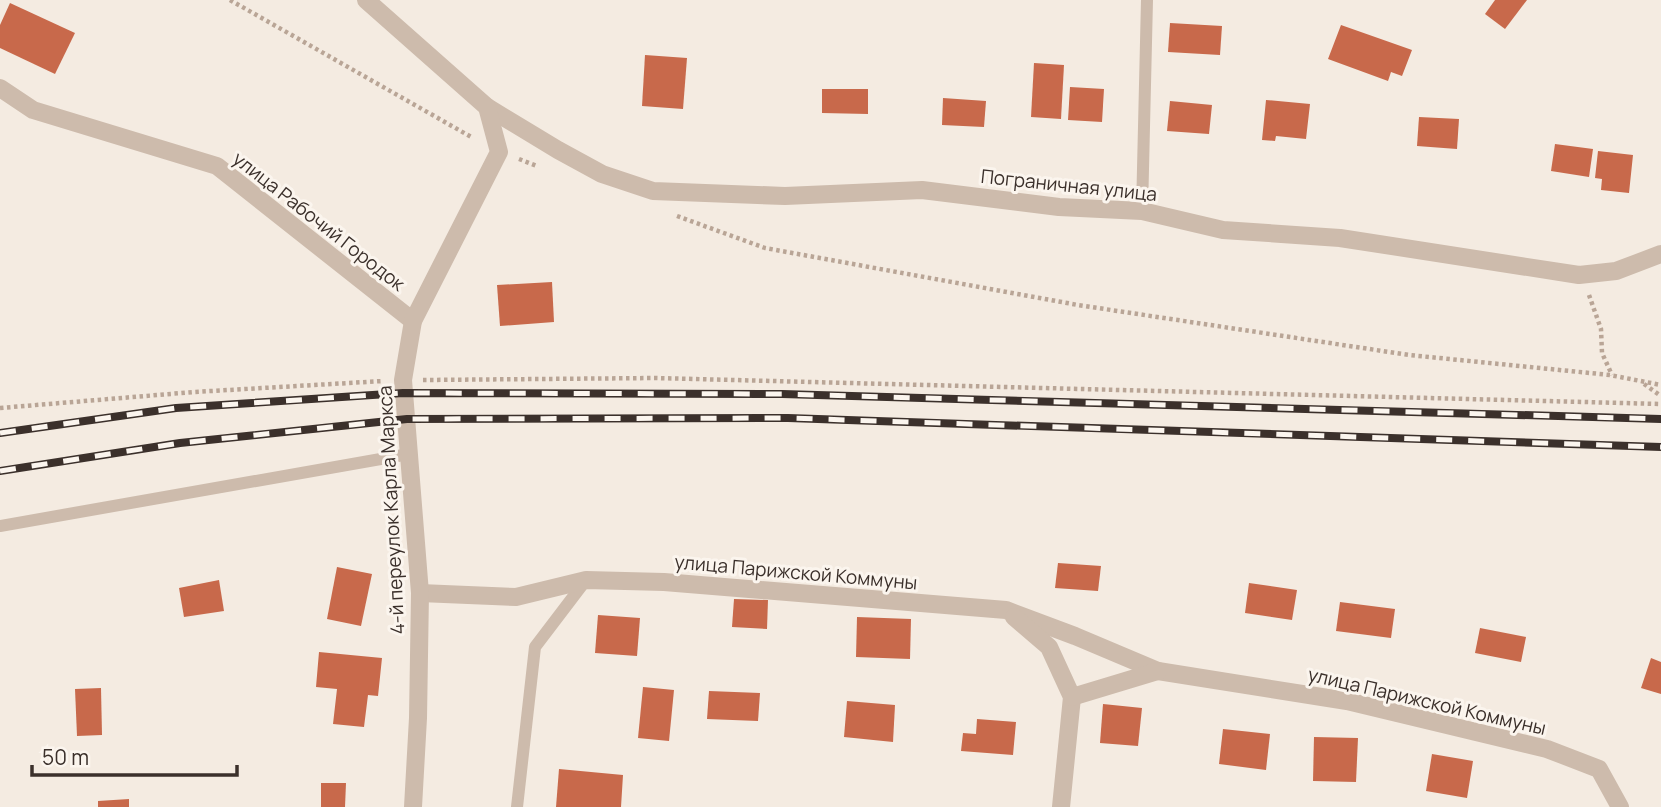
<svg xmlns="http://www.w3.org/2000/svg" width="1661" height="807" viewBox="0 0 1661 807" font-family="Manrope,sans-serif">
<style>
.building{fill:#c8694b}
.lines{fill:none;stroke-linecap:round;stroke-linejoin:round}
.path{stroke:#b9a596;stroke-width:4.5;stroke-dasharray:3.5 3.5;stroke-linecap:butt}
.service{stroke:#cdbbac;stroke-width:12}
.minor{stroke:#cdbbac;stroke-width:18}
.tertiary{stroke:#cdbbac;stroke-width:18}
.rail-casing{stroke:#3b302b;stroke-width:8}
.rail{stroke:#fbf5ee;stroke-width:5;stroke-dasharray:16;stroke-linecap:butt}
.labels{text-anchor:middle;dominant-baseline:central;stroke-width:6;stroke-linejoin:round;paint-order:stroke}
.street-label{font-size:19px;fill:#3b302b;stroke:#fbf5ee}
</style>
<rect width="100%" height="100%" fill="#f4ebe1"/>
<g class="building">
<path d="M1495,0H1527L1505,29L1485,14Z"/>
<path d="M10,3L75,33L55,74L0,48V25Z"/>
<path d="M1170,23L1222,26L1220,55L1168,52Z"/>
<path d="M1341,25L1412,50L1402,76L1391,72L1388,81L1328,59Z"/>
<path d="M645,55L687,58L683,109L642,106Z"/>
<path d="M1034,63L1064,65L1061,119L1031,117Z"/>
<path d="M1070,87L1104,89L1102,122L1068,120Z"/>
<path d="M822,89H868V114L822,113Z"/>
<path d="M943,98L986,101L984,127L942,125Z"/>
<path d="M1266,100L1310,104L1306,139L1276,136L1275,141L1262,140Z"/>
<path d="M1170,101L1212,105L1209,134L1167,131Z"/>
<path d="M1419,117L1459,119L1457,149L1417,146Z"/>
<path d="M1555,144L1593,149L1589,177L1551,171Z"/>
<path d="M1598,151L1633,155L1629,193L1601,190L1602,179L1595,178Z"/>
<path d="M552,282L554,322L500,326L497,285Z"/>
<path d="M1058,563L1101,566L1098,591L1055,588Z"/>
<path d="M337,567L372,574L361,626L327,619Z"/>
<path d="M219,580L224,611L184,617L179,588Z"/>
<path d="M1249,583L1297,590L1292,620L1245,613Z"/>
<path d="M734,599L768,600L767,629L732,627Z"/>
<path d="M1340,602L1395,609L1391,638L1336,631Z"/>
<path d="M598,615L640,618L637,656L595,653Z"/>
<path d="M857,617L911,619L910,659L856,657Z"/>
<path d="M1480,628L1526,637L1521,662L1475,653Z"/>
<path d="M319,652L382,658L378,696L368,695L364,727L333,724L337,689L316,687Z"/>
<path d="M1651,658L1661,662V694L1641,688Z"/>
<path d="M643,687L674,690L669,741L638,738Z"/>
<path d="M101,688L102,735L77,736L75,689Z"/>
<path d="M709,691L760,693L758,721L707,719Z"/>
<path d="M847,701L895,705L893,742L844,737Z"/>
<path d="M1103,704L1142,708L1138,746L1100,743Z"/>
<path d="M977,719L1016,722L1013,755L961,751L963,733L976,734Z"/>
<path d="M1223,729L1270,734L1266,770L1219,764Z"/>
<path d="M1314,737L1358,738L1356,782L1313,781Z"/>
<path d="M1432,754L1473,761L1467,798L1426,791Z"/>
<path d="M559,769L623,775L621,807H556Z"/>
<path d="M321,783H346L345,807H321Z"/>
<path d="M129,799V807H98V801Z"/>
</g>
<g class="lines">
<g class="path">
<path d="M230,0L473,138"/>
<path d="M519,159L537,166"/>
<path d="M677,216L765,248L1078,305L1409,355L1610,375L1661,385"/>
<path d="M1589,295L1601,329L1602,353L1612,375"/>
<path d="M423,380L656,378L1661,404"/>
<path d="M1644,384L1661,396"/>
<path d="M0,408L194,392L383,381"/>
</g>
<g class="service">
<path d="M1142,211L1147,0"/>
<path d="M0,526L409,454"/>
<path d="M517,807L535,647L586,580"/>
</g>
<g class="minor">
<path d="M0,88L33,110L217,166L413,321"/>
<path d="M487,107L558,150L602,174L653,191L785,196L922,190L1059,207L1142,211L1223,230L1340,238L1579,275L1616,271L1661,254"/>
<path d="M420,593L516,597L586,580L664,582L1006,610L1075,636L1158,671L1347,701L1547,749L1599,769L1620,807"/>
<path d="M1014,617L1049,647L1072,697L1061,807"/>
<path d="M1072,697L1158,671"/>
</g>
<path class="tertiary" d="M366,0L487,107L499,152L413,321L403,380L420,593L418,718L413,807"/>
<defs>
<g id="rail">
<path d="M0,433L176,408L403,393L782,394L1661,419"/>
<path d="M0,471L180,443L407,419L788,418L1661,447"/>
</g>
</defs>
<use href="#rail" class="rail-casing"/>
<use href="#rail" class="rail"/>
</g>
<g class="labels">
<g class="street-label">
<text transform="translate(1069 185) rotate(6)">Пограничная улица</text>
<text transform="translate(319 221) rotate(38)">улица Рабочий Городок</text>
<text transform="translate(391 510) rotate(-93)">4-й переулок Карла Маркса</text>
<text transform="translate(796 572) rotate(5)">улица Парижской Коммуны</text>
<text transform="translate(1427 701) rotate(13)">улица Парижской Коммуны</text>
</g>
</g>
<path d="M32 765v10h205v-10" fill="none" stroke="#3b302b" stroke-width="3.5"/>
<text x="42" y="765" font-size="21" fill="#3b302b" stroke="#fbf5ee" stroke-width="5" paint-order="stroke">50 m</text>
</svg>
